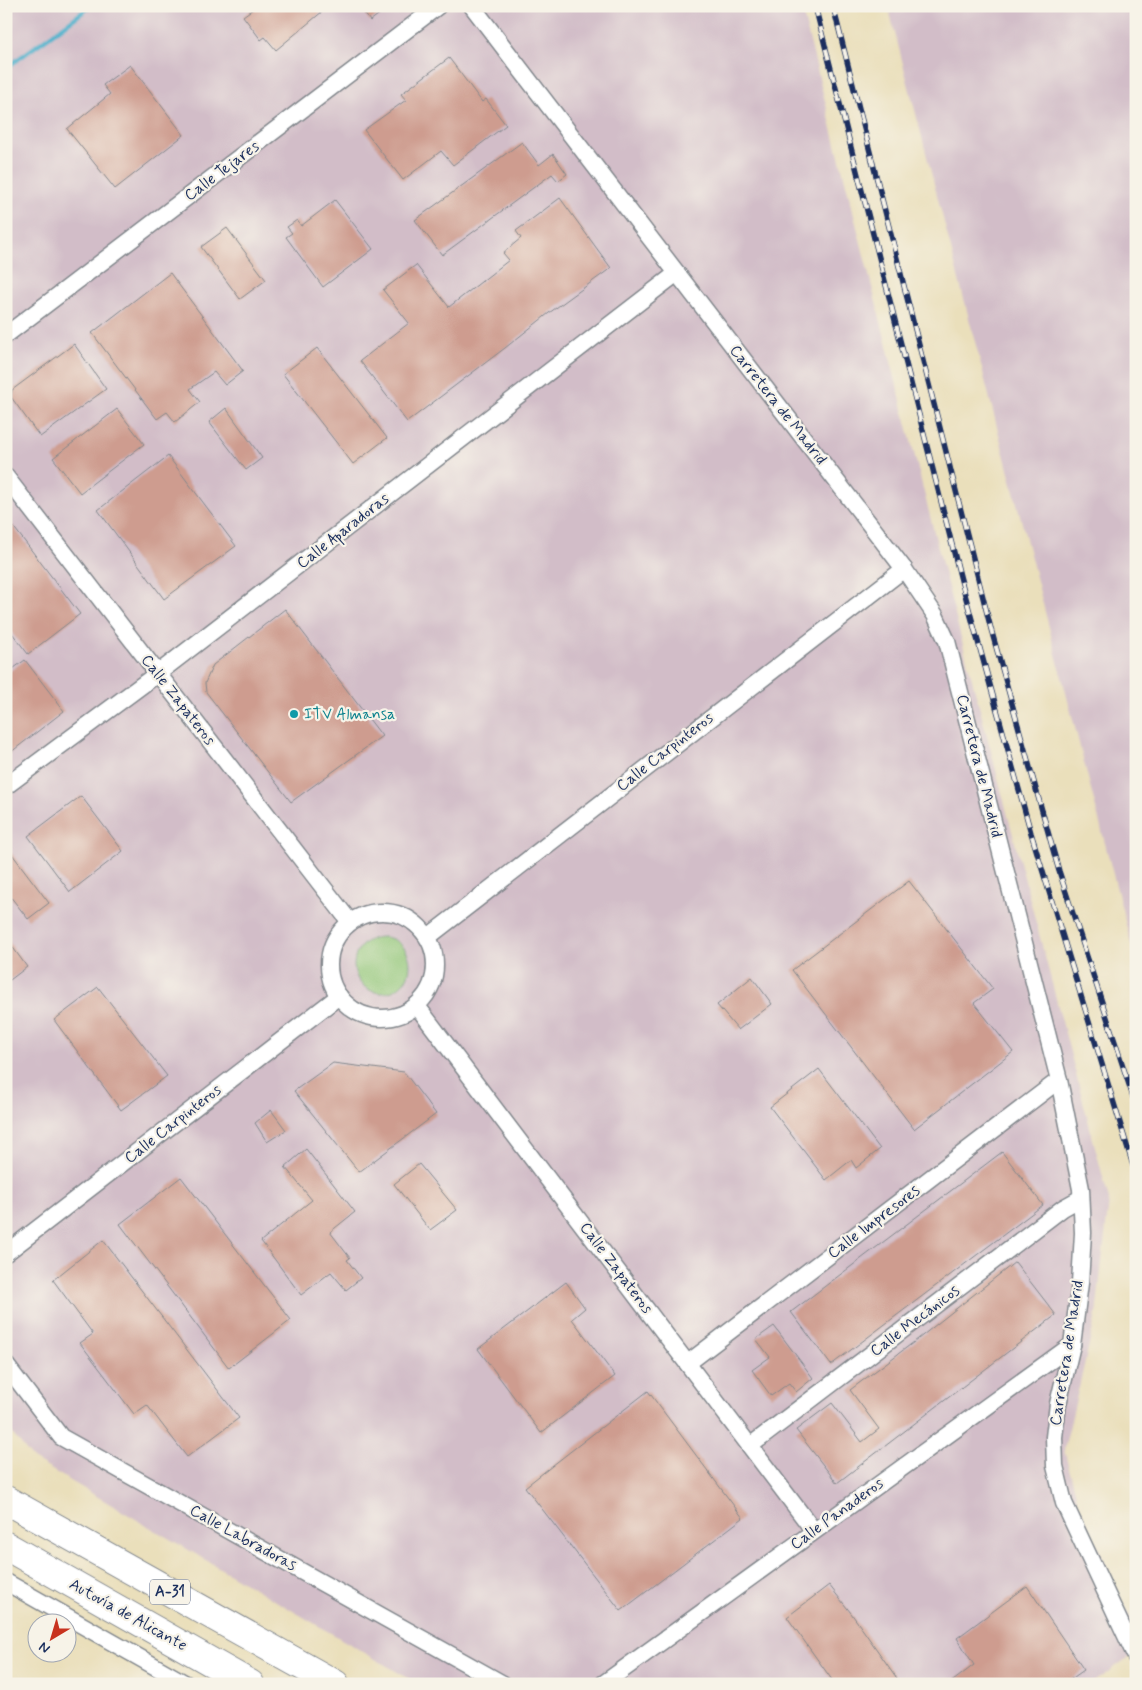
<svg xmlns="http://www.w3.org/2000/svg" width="1142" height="1690" viewBox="0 0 1142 1690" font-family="Mynerve,sans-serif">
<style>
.industrial{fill:#d2bdc8}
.green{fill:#91c678;stroke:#567a6b}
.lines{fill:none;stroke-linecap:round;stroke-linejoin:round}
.stream{stroke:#4cafcb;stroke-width:4.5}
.building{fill:#ce9c8f}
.minor-casing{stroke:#82878c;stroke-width:19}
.motorway-casing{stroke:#82878c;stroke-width:30}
.minor{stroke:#fff;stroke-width:16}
.motorway{stroke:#fff;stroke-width:28}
.rail-casing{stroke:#1b2f5e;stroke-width:5.5}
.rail{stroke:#f7f3e8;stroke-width:4;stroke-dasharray:11;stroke-linecap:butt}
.culture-dot{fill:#0f9aa8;stroke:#f7f3e8;stroke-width:2}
.labels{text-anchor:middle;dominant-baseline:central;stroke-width:4.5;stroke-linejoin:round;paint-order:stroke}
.shield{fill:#f7f3e8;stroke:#5d6a87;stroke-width:1}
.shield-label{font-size:15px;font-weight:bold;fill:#1b2f5e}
.street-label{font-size:16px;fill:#1b2f5e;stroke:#f7f3e8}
.culture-label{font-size:16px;fill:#0d838f;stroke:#f7f3e8;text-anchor:start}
</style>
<rect width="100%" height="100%" fill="#f7f3e8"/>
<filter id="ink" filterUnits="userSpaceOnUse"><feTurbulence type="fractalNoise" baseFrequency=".02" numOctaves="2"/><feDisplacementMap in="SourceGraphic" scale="10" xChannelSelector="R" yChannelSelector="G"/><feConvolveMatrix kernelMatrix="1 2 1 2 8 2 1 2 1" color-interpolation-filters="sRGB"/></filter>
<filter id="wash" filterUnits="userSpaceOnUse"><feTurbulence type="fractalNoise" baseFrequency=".0096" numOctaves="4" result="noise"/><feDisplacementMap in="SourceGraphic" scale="20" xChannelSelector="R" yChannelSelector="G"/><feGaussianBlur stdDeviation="1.12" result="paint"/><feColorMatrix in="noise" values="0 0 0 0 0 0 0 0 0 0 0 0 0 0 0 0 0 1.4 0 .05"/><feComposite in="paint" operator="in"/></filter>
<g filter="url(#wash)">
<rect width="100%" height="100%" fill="#eadfbb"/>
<g class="industrial">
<path d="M6,6H801L953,607L1109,1200L1096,1315L1064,1450L1079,1505L1136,1631V1652L1091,1684H418L33,1459L6,1426Z"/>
<path d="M888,6H1136V963Z"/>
</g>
<circle class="green" cx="382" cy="965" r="28"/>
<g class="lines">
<path class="stream" d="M6,68L91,6"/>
</g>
<g id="blocks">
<g class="building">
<path d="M257,6H329L276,50L265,37L261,40L243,16Z"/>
<path d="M359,6H390L370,21Z"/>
<path d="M449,58L482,102L486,99L506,125L453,165L441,151L403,180L364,130L406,100L401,94Z"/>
<path d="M130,65L184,135L115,189L67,129L110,94L103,85Z"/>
<path d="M522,142L539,165L553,154L567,174L558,181L552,174L442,255L415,220Z"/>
<path d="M560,198L611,268L549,313L505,348L407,422L360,361L409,323L383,290L416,265L449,307L509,260L503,253L521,238L516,231Z"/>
<path d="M335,200L373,249L323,287L286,237L292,233L287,227L297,220L301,226Z"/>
<path d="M227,228L266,280L240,299L201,247Z"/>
<path d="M170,273L243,371L225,385L214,372L190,389L200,402L175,422L167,412L157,419L92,333Z"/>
<path d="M74,344L106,389L40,437L11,397L12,390Z"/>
<path d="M317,348L387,438L353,464L283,374Z"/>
<path d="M226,408L262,458L246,470L209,422Z"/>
<path d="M117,409L144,444L80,493L53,458Z"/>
<path d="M168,456L236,546L164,599L98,510Z"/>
<path d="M6,517L80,614L28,654L6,625Z"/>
<path d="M285,609L382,736L291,802L206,692L205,683L213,665Z"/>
<path d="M25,660L64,711L6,756V674Z"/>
<path d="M81,796L123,851L70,892L28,836Z"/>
<path d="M6,846L49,903L28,919L6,891Z"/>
<path d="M909,881L993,989L974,1003L1013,1052L914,1129L792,970Z"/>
<path d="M6,938L27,967L6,983Z"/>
<path d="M752,977L772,1004L738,1030L717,1005Z"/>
<path d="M98,987L167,1076L121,1110L54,1020Z"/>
<path d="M333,1063L404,1072L436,1114L359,1172L294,1091Z"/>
<path d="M819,1069L880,1149L856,1168L851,1160L826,1180L770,1107Z"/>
<path d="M271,1110L286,1130L267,1142L255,1123Z"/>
<path d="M306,1149L355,1212L330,1232L350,1258L347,1260L361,1278L346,1290L331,1272L301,1295L261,1241L312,1200L285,1167Z"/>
<path d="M1002,1152L1043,1205L831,1365L791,1312Z"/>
<path d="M419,1164L457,1210L430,1230L394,1184Z"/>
<path d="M181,1177L291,1320L229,1368L120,1224Z"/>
<path d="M103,1240L239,1418L187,1457L147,1405L134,1414L80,1343L93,1334L53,1280Z"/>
<path d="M1015,1262L1056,1315L837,1483L796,1430L832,1403L862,1442L879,1429L850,1390L918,1339Z"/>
<path d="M566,1282L585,1308L572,1319L615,1376L541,1433L478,1349Z"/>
<path d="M774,1326L813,1378L796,1392L789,1383L771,1396L752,1370L770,1357L756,1339Z"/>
<path d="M648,1391L743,1518L621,1611L525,1487Z"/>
<path d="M829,1585L851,1613L901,1684H835L787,1617Z"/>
<path d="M1027,1586L1084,1670L1064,1684H949L974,1665L957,1638Z"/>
</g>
</g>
</g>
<g filter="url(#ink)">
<use href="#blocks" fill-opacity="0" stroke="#82878c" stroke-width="1"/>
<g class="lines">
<defs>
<g id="minor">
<path d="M472,6L904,569L935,615L947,641L1059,1080L1081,1189L1083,1233L1080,1283L1072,1345L1058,1404L1054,1437L1055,1466L1064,1503L1136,1657"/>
<path d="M6,335L438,6"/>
<path d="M6,477L350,922"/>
<path d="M6,786L157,674L677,273"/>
<circle cx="382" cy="965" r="53"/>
<path d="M428,937L904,569"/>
<path d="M417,1006L814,1531"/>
<path d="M6,1253L339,996"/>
<path d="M688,1363L1059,1080"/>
<path d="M6,1365L61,1437L503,1684"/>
<path d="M750,1446L1046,1221L1063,1208L1081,1198"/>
<path d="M6,1582L186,1684"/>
<path d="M603,1684L1072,1345"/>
</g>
<g id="motorway">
<path d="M6,1500L335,1684"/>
<path d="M6,1546L250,1684"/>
</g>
</defs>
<use href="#minor" class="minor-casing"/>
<use href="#motorway" class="motorway-casing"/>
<use href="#minor" class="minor"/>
<use href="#motorway" class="motorway"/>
<defs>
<g id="rail">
<path d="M815,6L961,580L1031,833L1136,1175"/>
<path d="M833,6L991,629L1059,871L1136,1106"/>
</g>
</defs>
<use href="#rail" class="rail-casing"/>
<use href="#rail" class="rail"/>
</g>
</g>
<circle class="culture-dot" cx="294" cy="714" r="5"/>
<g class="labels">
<rect class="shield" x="150" y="1579.5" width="40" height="25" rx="4"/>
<g class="shield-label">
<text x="170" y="1592">A-31</text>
</g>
<g class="street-label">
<text transform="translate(222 171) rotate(-37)">Calle Tejares</text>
<text transform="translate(778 405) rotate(52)">Carretera de Madrid</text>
<text transform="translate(343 531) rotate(-38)">Calle Aparadoras</text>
<text transform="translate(178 700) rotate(52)">Calle Zapateros</text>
<text transform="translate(665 752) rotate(-38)">Calle Carpinteros</text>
<text transform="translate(979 766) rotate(76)">Carretera de Madrid</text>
<text transform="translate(173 1124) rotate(-38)">Calle Carpinteros</text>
<text transform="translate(874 1222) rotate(-37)">Calle Impresores</text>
<text transform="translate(616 1268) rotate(53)">Calle Zapateros</text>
<text transform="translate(915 1321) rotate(-37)">Calle Mecánicos</text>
<text transform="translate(1067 1353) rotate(-81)">Carretera de Madrid</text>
<text transform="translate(837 1514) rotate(-36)">Calle Panaderos</text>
<text transform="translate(243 1538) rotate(29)">Calle Labradoras</text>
<text transform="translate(128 1615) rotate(29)">Autovía de Alicante</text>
</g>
<g class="culture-label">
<text x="304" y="714">ITV Almansa</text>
</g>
</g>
<rect width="1142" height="1690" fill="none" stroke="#f7f3e8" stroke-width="25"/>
<g transform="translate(52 1638) rotate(218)"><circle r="24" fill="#f7f3e8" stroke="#9fa5b1"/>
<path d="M0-4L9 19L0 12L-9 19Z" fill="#c8321e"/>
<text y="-8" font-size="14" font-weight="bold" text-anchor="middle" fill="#1b2f5e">N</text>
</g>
</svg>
